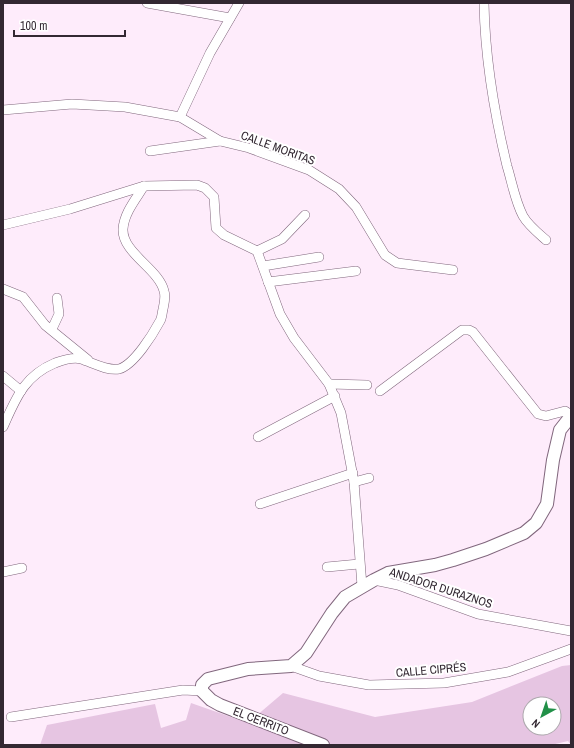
<svg xmlns="http://www.w3.org/2000/svg" width="574" height="748" viewBox="0 0 574 748" font-family="'Archivo Narrow',sans-serif">
<style>
.green{fill:#e6c5e2;fill-rule:evenodd}
.lines{fill:none;stroke-linecap:round;stroke-linejoin:round}
.minor-casing{stroke:#81677d;stroke-width:10}
.secondary-casing{stroke:#81677d;stroke-width:14}
.minor{stroke:#fff;stroke-width:9}
.secondary{stroke:#fff;stroke-width:12}
.labels{text-anchor:middle;dominant-baseline:central;stroke-width:4;stroke-linejoin:round;paint-order:stroke}
.street-label{font-size:12px;fill:#332832;stroke:#fff}
</style>
<rect width="100%" height="100%" fill="#feecfb"/>
<path class="green" d="M571,665V745L568,741L551,745H40L47,725L155,704L161,728L186,720L191,703L248,723L283,693L375,717L472,702L562,666ZM530,704H554V728H530Z"/>
<g class="lines">
<defs>
<g id="minor">
<path d="M147,3L230,18"/>
<path d="M484,3C485,58 494,112 507,166C512,182 515,201 523,216C528,225 538,233 546,240"/>
<path d="M3,110L72,104L125,107L180,117L220,141L249,148L309,170L339,189L356,207L385,255L397,263L453,270"/>
<path d="M180,117L210,53L239,3"/>
<path d="M150,151L220,141"/>
<path d="M3,225L70,209L144,186L197,185L205,188L214,197L216,228L224,235L257,251L280,314L294,338L329,384L341,413L354,482L362,586"/>
<path d="M257,251L282,239L305,215"/>
<path d="M263,266L319,257"/>
<path d="M268,282L356,271"/>
<path d="M3,289L23,297L45,325L88,360"/>
<path d="M52,329L59,314L57,298"/>
<path d="M3,376L21,391"/>
<path d="M329,384L367,385"/>
<path d="M380,391L462,330H469L473,332L538,414L546,416L565,411L571,415"/>
<path d="M3,427C16,398 24,376 55,363C63,360 73,357 81,359C93,363 107,371 119,369C134,365 153,334 160,321C162,318 162,313 163,309C164,304 166,297 164,291C159,269 122,253 123,229C124,213 136,199 144,186"/>
<path d="M258,437L335,396"/>
<path d="M354,482L369,478"/>
<path d="M260,504L353,473"/>
<path d="M327,567L359,564"/>
<path d="M3,572L22,568"/>
<path d="M374,580L398,585L478,614L571,631"/>
<path d="M291,666L319,676L369,685L444,683L508,672L571,649"/>
<path d="M11,717L183,690L202,691"/>
</g>
<path id="secondary" d="M323,745L220,705L211,700L202,691V685L208,679L248,669L291,666L306,653L332,613L345,597L374,580L388,573L435,565L453,560L486,549L524,533L536,523L547,504L553,460L560,430L571,416"/>
</defs>
<use href="#minor" class="minor-casing"/>
<use href="#secondary" class="secondary-casing"/>
<use href="#minor" class="minor"/>
<use href="#secondary" class="secondary"/>
</g>
<g class="labels">
<g class="street-label">
<text transform="translate(278 148) rotate(20)">CALLE MORITAS</text>
<text transform="translate(441 588) rotate(18)">ANDADOR DURAZNOS</text>
<text transform="translate(431 670) rotate(-5)">CALLE CIPRÉS</text>
<text transform="translate(261 721) rotate(21)">EL CERRITO</text>
</g>
</g>
<rect width="574" height="748" fill="none" stroke="#332832" stroke-width="8"/>
<g transform="translate(542 716) rotate(220)"><circle r="19" fill="#ffffff" stroke="#ada9ad"/>
<path d="M0-3L7 15L0 10L-7 15Z" fill="#219048"/>
<text y="-6" font-size="11" font-weight="bold" text-anchor="middle" fill="#332832">N</text>
</g>
<path d="M14 30v6h111v-6" fill="none" stroke="#332832" stroke-width="2"/>
<text x="20" y="30" font-size="12" fill="#332832" stroke="#ffffff" stroke-width="3" paint-order="stroke">100 m</text>
</svg>
